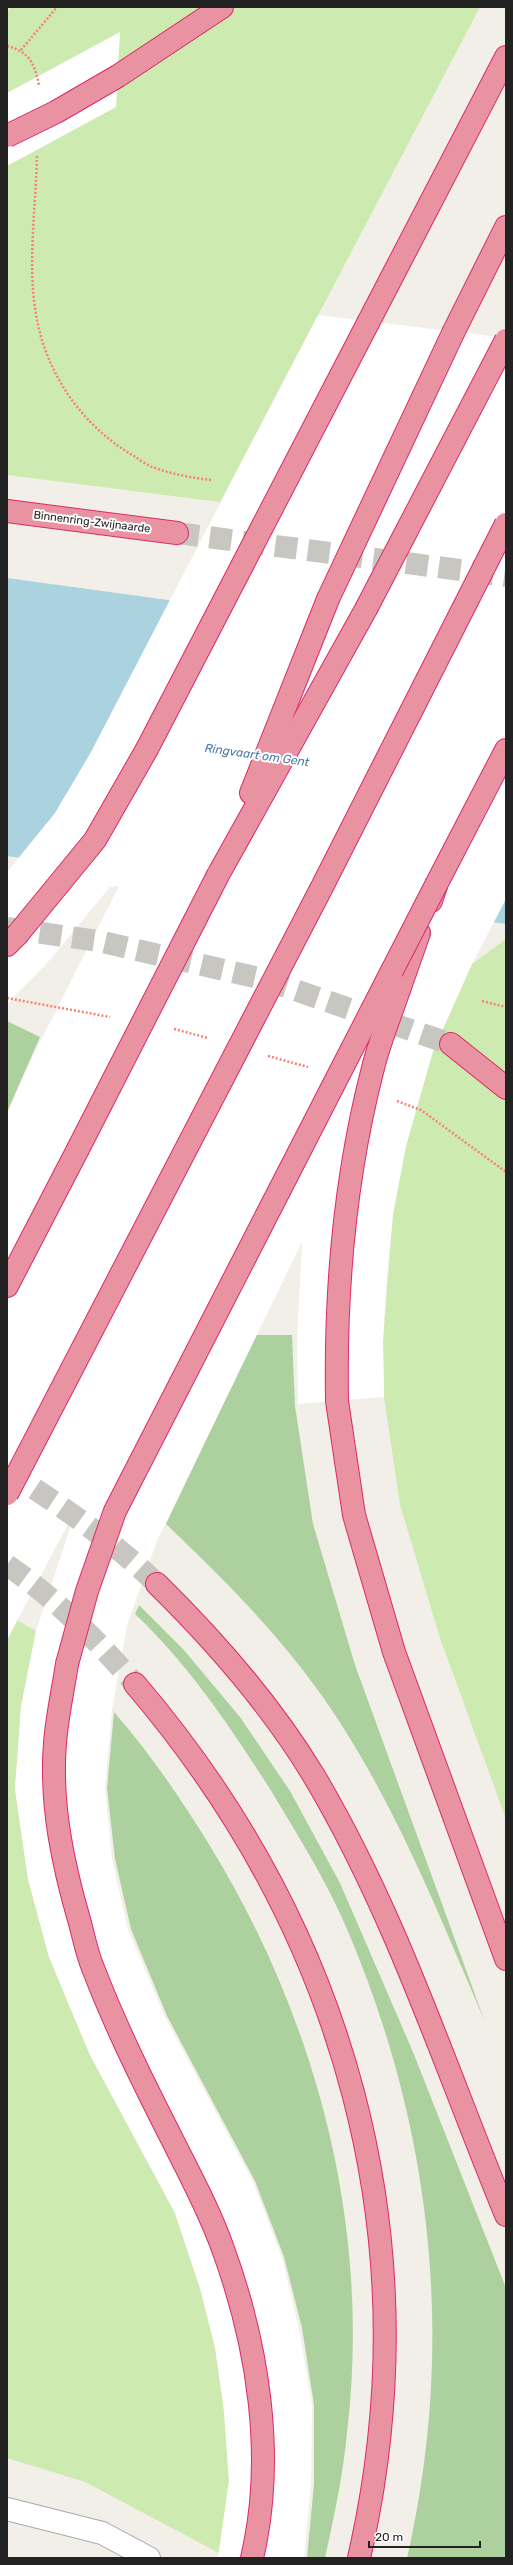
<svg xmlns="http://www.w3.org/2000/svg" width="513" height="2565" viewBox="0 0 513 2565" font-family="Rubik,sans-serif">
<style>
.grass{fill:#cdebb0}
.forest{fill:#add19e}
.water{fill:#aad3df}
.pier{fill:#fff}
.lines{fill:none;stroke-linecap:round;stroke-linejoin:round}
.highway-tunnel{stroke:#c8c6c1;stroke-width:22;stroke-dasharray:22 11;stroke-linecap:butt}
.minor-casing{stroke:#a9a9a9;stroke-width:24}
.highway-casing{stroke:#dc2a67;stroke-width:24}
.path{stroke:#fa8072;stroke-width:2.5;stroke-dasharray:2 2;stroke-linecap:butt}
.minor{stroke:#fff;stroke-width:22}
.highway{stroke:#e892a2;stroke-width:22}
.highway-bridge-casing{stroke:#dc2a67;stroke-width:24;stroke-linecap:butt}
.highway-bridge{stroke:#e892a2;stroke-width:22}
.labels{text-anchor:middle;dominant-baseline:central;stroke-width:4;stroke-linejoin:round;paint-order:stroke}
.street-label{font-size:11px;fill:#222;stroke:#fff}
.water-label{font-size:12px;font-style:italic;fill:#4a7aab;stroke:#fff}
</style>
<rect width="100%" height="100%" fill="#f2efe9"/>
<g class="grass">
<path d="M12,7H480L220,502L7,475V10Z"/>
<path d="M506,939V1819L440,1638L400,1505L384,1397L383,1341L393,1214L406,1146L433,1051L472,964Z"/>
<path d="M17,1620L36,1631L21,1707L15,1789L28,1879L49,1957L90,2055L175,2213L200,2288L215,2347L224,2411L229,2481L219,2553L85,2482L7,2458V1640Z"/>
</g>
<g class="forest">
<path d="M7,1021L40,1037L7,1112Z"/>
<path d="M256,1335H292L295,1406L313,1524L355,1665L485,2022C433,1901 384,1774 302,1669C261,1616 214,1570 166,1524Z"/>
<path d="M139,1605L183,1649L240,1717L290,1791L340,1883L413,2052L506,2288V2558H407C456,2344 433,2131 347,1929C326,1880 297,1834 270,1789C231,1728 189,1665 135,1614Z"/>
<path d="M114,1712C149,1752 179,1796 207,1841C316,2017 372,2225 347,2433C343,2475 334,2517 325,2558H307L314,2484V2405L302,2328L284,2257L255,2181L167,2016L131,1929L115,1859L107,1788Z"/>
</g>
<path class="water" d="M7,578L506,646V924L7,856Z"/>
<g class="pier">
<path d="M120,32L116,107L7,166V93Z"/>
<path d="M318,315L506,338V899L472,964L433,1051L406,1146L393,1214L386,1286L383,1341L384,1397L298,1404L297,1339L302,1242L157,1541L127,1625L112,1710L105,1788L112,1859L128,1930L165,2017L253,2182L282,2258L299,2329L312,2405L311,2484L304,2558H218L229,2481L224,2411L215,2347L200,2288L175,2213L90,2055L49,1957L28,1879L15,1789L21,1707L36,1631L77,1507L7,1640V1114L31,1060L119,886L110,887L48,962L7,1004V872L55,813L91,752Z"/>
</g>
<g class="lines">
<g class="highway-tunnel">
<path d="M177,533L506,576"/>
<path d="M7,928L98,941L263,979L451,1044"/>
<path d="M7,1471C60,1505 112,1540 157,1584"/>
<path d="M7,1565C55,1598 97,1640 135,1684"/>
</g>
<defs>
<path id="minor" d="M7,2509L102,2533L149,2558"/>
<g id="highway">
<path d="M118,76L222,7"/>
<path d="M369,321L506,57"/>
<path d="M454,331L506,227"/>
<path d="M7,511L177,533"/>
<path d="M251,793L328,599"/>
<path d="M218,875L366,609"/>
<path d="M431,901L437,883L506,750"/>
<path d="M7,945L17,935"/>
<path d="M400,987L419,933"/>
<path d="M451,1044L506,1088"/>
<path d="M7,1286L77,1151"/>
<path d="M337,1401L354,1515L394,1652L506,1959"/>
<path d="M157,1584C216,1642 271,1705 314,1776C396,1914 445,2067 506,2215"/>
<path d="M67,1664C63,1690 57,1717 55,1743C50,1804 63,1865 80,1923C84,1938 87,1954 93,1968C116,2028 145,2086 174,2143C191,2177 210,2212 223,2249C258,2345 276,2457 252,2558"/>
<path d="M135,1684C346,1931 432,2240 359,2558"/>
</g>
</defs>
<use href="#minor" class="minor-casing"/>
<use href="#highway" class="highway-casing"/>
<g class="path">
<path d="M7,46C30,52 34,63 39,85"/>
<path d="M21,50L57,7"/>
<path d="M37,156C36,203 28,261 35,308C43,369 80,425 134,456C140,460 148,466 155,468C172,474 193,478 211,480"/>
<path d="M7,998L110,1017"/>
<path d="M482,1001L506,1007"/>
<path d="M174,1029L208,1038"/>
<path d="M268,1056L308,1067"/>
<path d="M397,1101L421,1110L506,1172"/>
</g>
<use href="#minor" class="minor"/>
<use href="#highway" class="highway"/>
<defs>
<g id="highway-bridge">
<path d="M7,136L56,112L118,76"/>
<path d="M328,599L454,331"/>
<path d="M366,609L506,340"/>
<path d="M17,935L95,840L147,749L369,321"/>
<path d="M77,1151L218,875"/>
<path d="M337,1401C335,1289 345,1176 373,1068C380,1040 391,1014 400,987"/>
<path d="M7,1494L323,885L506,524"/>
<path d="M67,1664L87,1591L115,1511L437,883"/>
</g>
</defs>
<use href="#highway-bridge" class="highway-bridge-casing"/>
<use href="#highway-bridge" class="highway-bridge"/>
</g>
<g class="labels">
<g class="street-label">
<text transform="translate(92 522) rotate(7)">Binnenring-Zwijnaarde</text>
</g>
<g class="water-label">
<text transform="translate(257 755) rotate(8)">Ringvaart om Gent</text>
</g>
</g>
<rect width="513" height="2565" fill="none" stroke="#222222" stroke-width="16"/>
<path d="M369 2541v6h111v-6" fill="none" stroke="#222222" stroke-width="2"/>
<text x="375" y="2541" font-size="12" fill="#222222" stroke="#ffffff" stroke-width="3" paint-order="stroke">20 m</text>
</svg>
